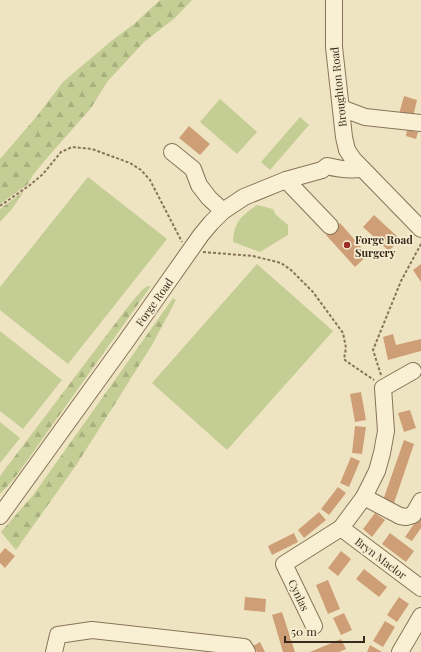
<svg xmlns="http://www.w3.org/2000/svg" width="421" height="652" viewBox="0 0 421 652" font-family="'Playfair Display',serif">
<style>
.green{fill:#c3cd94}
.forest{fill:url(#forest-firs)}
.building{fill:#ce9f76}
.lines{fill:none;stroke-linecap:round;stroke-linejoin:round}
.minor-casing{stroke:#887458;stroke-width:18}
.path{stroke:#887458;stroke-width:2;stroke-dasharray:3 2;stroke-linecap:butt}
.minor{stroke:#f9f0d4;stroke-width:16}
.poi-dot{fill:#992c27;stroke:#f6edd0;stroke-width:1.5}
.labels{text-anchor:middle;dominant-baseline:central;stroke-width:3.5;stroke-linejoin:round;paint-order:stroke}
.street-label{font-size:11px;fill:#382b1d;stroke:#f6edd0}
.poi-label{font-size:11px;font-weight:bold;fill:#382b1d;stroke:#f6edd0;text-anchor:start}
</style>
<defs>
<pattern id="forest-firs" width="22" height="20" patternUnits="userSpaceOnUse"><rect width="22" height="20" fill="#c3cd94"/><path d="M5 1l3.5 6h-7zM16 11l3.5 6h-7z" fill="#a8b07f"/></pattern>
</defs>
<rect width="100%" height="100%" fill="#efe4c1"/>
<g class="green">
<path d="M220,99L257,132L237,154L200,122Z"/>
<path d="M300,117L309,125L270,170L261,162Z"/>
<path d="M88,177L167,239L68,364L0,310V287Z"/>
<path d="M257,205L273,209L276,215L288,225V235L260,252L233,242C234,222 241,216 257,205Z"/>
<path d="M257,264L333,331L227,450L152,383Z"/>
<path d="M0,331L62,380L23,429L0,411Z"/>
<path d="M0,422L20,438L0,463Z"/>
</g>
<g class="forest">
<path d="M160,0H192L175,18L144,42L107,82L91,108L47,158L33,175L28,184L0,204V159L37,116L63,82L110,42L134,24Z"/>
<path d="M24,191L12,209L0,222V209Z"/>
<path d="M148,286H151L14,479L0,494V476L130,304L143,289Z"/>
<path d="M173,298L176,300L152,345L77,464L16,550L1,532L34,494Z"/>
</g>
<g class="building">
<path d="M404,96L417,100L413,117L399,114Z"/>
<path d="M189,126L210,144L200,155L179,138Z"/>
<path d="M407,130L418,132L416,139L406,136Z"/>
<path d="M374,215L400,239L389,251L363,227Z"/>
<path d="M340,223L368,255L355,267L326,235Z"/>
<path d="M421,264V282L413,270Z"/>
<path d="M393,334L396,345L421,339V351L388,360L383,337Z"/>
<path d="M361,392L366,420L355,422L350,394Z"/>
<path d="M410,410L416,428L404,432L398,413Z"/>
<path d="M355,426L366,427L362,454L352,453Z"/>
<path d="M404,440L414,444L392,509L381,506Z"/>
<path d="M351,457L360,461L349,487L340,483Z"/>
<path d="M338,487L346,493L329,515L321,509Z"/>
<path d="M319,512L326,520L304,538L298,530Z"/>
<path d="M375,513L385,520L372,537L363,529Z"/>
<path d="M421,514V528L412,541L405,537Z"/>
<path d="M294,533L298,542L272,555L268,546Z"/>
<path d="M390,533L414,551L406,562L382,544Z"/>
<path d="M5,548L15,556L5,568L0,563V554Z"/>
<path d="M341,551L351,559L338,576L328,568Z"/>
<path d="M364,569L387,587L379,597L356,579Z"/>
<path d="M328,580L340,609L328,614L316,585Z"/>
<path d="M245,597L266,599L265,612L244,610Z"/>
<path d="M399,597L409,604L397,622L387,615Z"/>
<path d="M282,612L295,652H283L272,615Z"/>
<path d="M344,613L352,630L341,635L333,618Z"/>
<path d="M385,621L395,627L383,647L373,641Z"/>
<path d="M341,639L346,649L339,652H310Z"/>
<path d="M260,642L265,652H257L253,646Z"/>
<path d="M370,645L382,652H367Z"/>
</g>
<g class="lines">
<defs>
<g id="minor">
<path d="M334,0V47L344,137L347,150L353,159L421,229"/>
<path d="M341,108L365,117L421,123"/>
<path d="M172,152L193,169L199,185L209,198L223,211"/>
<path d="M286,180L330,226"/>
<path d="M364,497L400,516L406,517L413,515L421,501"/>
<path d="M0,516L127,340L201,235L211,223L223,211L244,197L286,180L322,170L327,166C338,169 350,170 361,169"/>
<path d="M341,528L421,588"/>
<path d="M314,626L284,564L341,528L364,497L377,471L382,453L386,431L383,388L413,371"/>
<path d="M54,652L58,635L92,630L244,647L247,652"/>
<path d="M400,652L421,616"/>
</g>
</defs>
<use href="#minor" class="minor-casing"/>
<g class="path">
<path d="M0,206L30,185L43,174L61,152L72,147L92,149L130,163L141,170L150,180L182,242"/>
<path d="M203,252L253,256L281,263L291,270L313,292L343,333L346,348L344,359L346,361L374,380"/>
<path d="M381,375L373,350L401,281L421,244"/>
</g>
<use href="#minor" class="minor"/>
</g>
<circle class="poi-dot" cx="347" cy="245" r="4"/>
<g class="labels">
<g class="street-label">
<text transform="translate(338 87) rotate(-96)">Broughton Road</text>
<text transform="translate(154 302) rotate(-55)">Forge Road</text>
<text transform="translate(381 558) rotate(37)">Bryn Maelor</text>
<text transform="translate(299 595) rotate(64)">Cynlas</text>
</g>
<g class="poi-label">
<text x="355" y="239">Forge Road<tspan x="355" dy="13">Surgery</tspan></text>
</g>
</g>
<path d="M285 636v6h79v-6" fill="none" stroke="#382b1d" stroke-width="2"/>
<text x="291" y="636" font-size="12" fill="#382b1d" stroke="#f6edd0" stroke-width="3" paint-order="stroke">50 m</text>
</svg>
